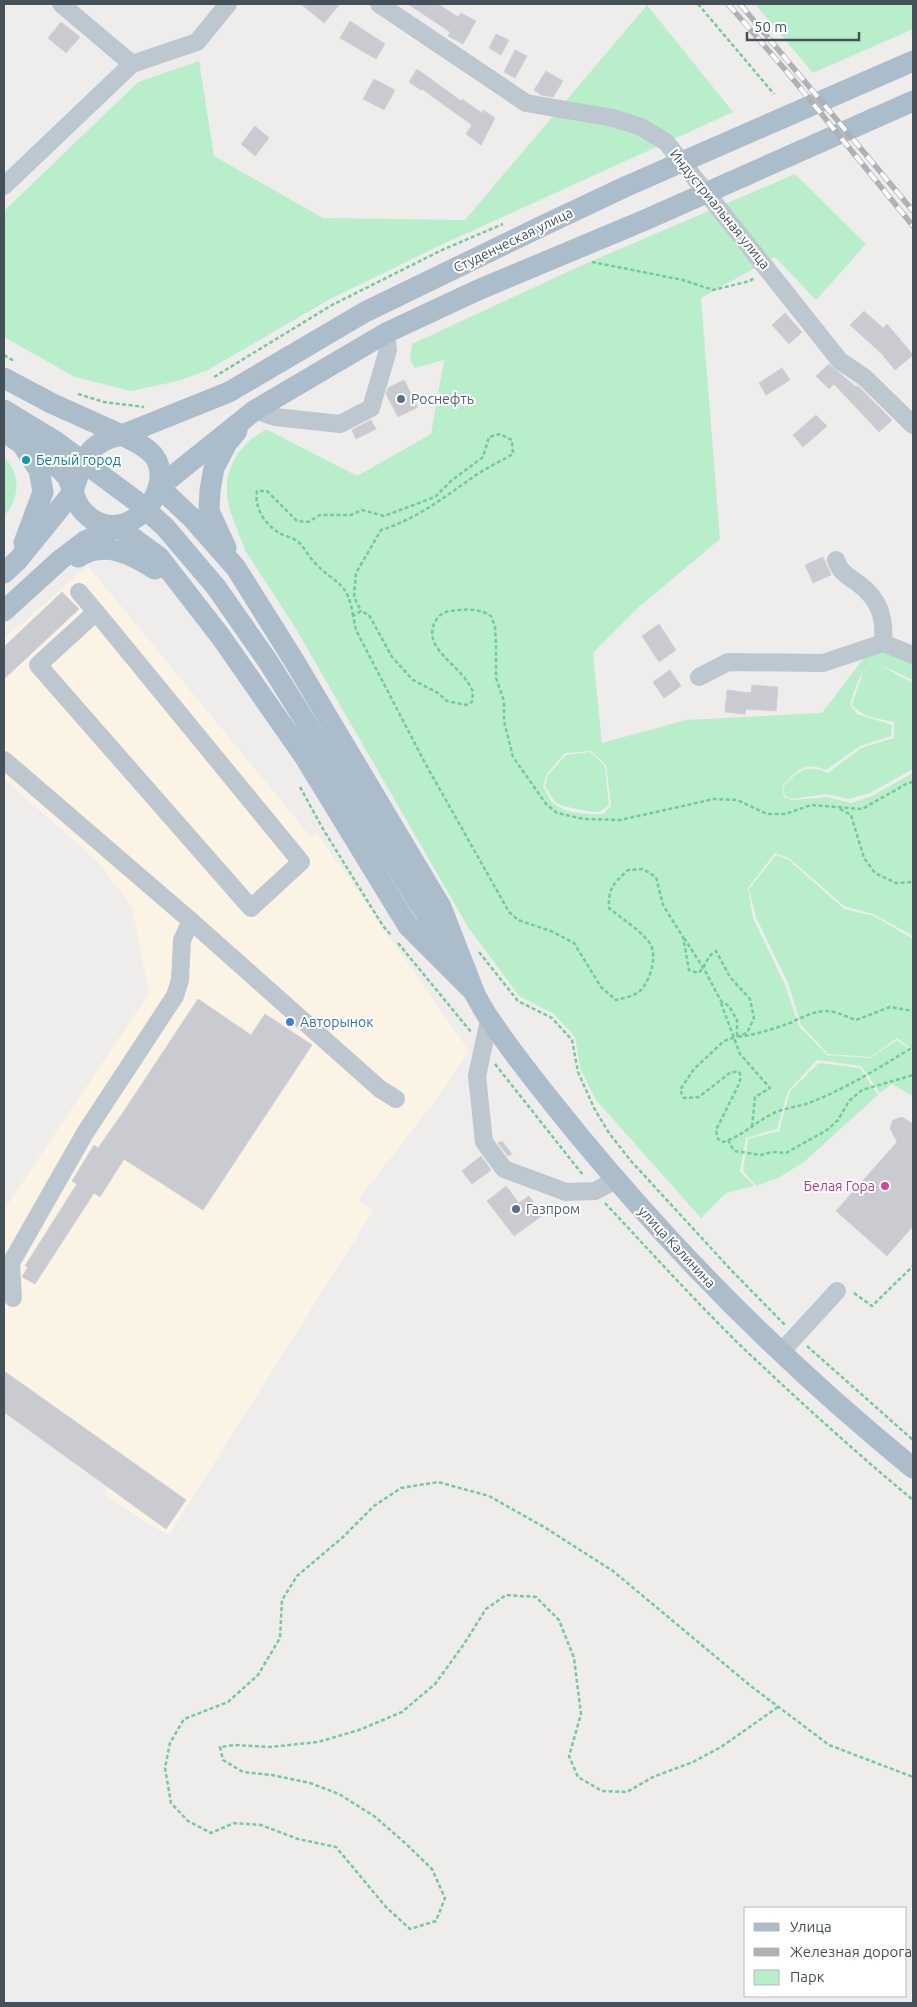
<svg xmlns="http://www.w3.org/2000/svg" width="917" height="2007" viewBox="0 0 917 2007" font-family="Ubuntu,sans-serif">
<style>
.commercial{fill:#fbf3e4}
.green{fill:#b9eecb;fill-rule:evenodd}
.building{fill:#c9cbd1;stroke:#d0d2d8}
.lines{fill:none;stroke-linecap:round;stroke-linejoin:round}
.path{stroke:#72cb9b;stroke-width:2.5;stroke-dasharray:4 2.5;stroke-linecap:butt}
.minor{stroke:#bdc7cf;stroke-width:18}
.major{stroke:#abbdcb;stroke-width:21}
.rail-casing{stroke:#aeb2b7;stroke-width:5.5}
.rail{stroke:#fff;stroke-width:4;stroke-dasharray:11;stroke-linecap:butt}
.service-dot{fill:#5c6f8a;stroke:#fff;stroke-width:2}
.culture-dot{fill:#0f9aa8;stroke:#fff;stroke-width:2}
.shop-dot{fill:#3f7fe0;stroke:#fff;stroke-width:2}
.hotel-dot{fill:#d1479c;stroke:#fff;stroke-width:2}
.labels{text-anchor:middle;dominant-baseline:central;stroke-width:4;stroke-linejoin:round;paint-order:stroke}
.street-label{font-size:14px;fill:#455059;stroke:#fff}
.service-label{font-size:14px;fill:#4e5e75;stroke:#fff;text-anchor:start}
.culture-label{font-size:14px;fill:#0d838f;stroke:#fff;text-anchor:start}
.shop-label{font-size:14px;fill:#366cbe;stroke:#fff;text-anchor:start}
.hotel-label{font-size:14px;fill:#b23c85;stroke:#fff;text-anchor:end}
</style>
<rect width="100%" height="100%" fill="#efecec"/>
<path class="commercial" d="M88,566L311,837L317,833L469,1051L439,1096L358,1200L373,1211L169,1535L150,1525L104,1494L108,1487L4,1412V1210L149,993L132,907L97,861L4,779V639Z"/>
<g class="green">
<path d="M755,4H913V29L813,73Z"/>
<path d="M647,5L733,112L441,245L330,299L208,370L178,381L131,391L75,377L4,337V211L138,82L199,61L214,156L323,218L465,220Z"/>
<path d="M795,174L866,244L816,300L775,257L701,298L720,539L640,606L593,653L602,743L686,720L822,713L866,655L885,647L913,658V680L879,664L901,677L913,682V769L870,793L849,799L827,794L792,799L785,796L783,787C799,770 806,764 828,773L861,748L894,738V722C878,718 862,718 852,704L863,673L869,666L877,662C859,668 856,688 850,704L857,714L892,725L891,736L860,746L826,770C804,761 797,770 782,786L784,797L792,800L828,797L851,803L872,796L913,773V936L873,914L844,906L789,858L775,853L748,888L753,918L785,985L799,1026L827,1055L871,1058L897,1040L913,1052V1096L892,1084L880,1093L861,1066L817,1060L788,1091L777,1129L746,1138L740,1171L754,1186L726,1193L701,1218L596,1100L580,1068L575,1037L554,1014L519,996L468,927L295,627L246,552L230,511L227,496V479L232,464L239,452L249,441L266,429L357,476L431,434L444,360L415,368L410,360L412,344L578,267ZM591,751L606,765L611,805L604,814C590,815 565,814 553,803C549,799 546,791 543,786L547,774L565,753Z"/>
<path d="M4,458C21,472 20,501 4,515Z"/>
<path d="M590,752L605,766L609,805L601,811L592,812L563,806L555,802L545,786L548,775L566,755Z"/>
<path d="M776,855L789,860L844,909L874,916L913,939V1050L897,1038L871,1057L828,1054L801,1025L788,983L756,917L749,889Z"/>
<path d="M819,1063L860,1068L878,1095L804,1162L778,1178L756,1186L743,1171L748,1139L779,1131L790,1091Z"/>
</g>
<g class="building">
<path d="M301,4H340L324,23Z"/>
<path d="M408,4H438L458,17L461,13L476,21L463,44L448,36L450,32Z"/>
<path d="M350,21L385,44L376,59L340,38Z"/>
<path d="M61,22L80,37L66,53L48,38Z"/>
<path d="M496,34L509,40L501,55L489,48Z"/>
<path d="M515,50L527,56L515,78L504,72Z"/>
<path d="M417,69L461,101L462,99L482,113L483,110L495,118L481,145L466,134L472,125L422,89L421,90L409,82Z"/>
<path d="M546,71L563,81L553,97L541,95L534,90Z"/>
<path d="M374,79L395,90L384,110L363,99Z"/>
<path d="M255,126L269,138L255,156L241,144Z"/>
<path d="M864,311L883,328L887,324L913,355L895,370L881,353L850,325Z"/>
<path d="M785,313L802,332L789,344L772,325Z"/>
<path d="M829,364L856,387L858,386L892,420L879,432L834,384L829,389L816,376Z"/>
<path d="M782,368L790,380L766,395L759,383Z"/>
<path d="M404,380L418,407L398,417L386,394L388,388Z"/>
<path d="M816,415L827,426L803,447L793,435Z"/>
<path d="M371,420L376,429L356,439L352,430Z"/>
<path d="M823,557L831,575L813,583L805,565Z"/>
<path d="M62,592L79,609L4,679V647Z"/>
<path d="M659,624L676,650L659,662L642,636Z"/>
<path d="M670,670L681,686L664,698L653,682Z"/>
<path d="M752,685L778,687L776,711L746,709L745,714L725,712L727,690L751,693Z"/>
<path d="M198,999L251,1035L265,1014L312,1045L203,1210L124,1159L100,1197L94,1193L35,1284L22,1277L28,1267L25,1266L77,1184L72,1181L94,1145L98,1148L124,1111Z"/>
<path d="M902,1117L913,1124V1226L887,1256L836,1211L897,1142L890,1128L893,1120Z"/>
<path d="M502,1141L512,1154L508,1156L498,1143Z"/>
<path d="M481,1156L491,1170L472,1184L462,1171Z"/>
<path d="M506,1186L519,1203L529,1196L543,1215L514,1236L487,1201Z"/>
<path d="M4,1371L186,1500L166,1529L4,1412Z"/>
</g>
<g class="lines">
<g class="path">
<path d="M698,4L774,94"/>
<path d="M913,33V32"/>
<path d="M592,262L683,280L713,290L750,281L754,278"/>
<path d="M4,355L14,361"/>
<path d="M214,377L332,305L442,250L503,224"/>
<path d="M78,394L104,402L144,407"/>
<path d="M353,616C348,580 335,585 314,562C308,556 304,546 297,541C292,537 284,536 279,533C265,524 254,508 257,491H267L297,521L308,522L320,515H351L362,510L384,516L435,497L451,481L483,457L489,437L500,434L512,440L513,454C501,461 488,467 476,475C446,496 417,519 381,530L356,573L354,597L361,611"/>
<path d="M913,782L908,783L862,809L811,805L785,814H767L737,800L714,799L620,820L584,819L557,813L546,804L513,757L504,721V701L496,678V646L495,626L491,616C479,608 465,609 450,611C435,613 428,631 435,644C445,662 465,672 473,692L472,702L466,705L447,701L438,693L413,680L392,657L369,615L361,611L353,616L356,630L425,763L509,912L518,920L551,931L574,943L601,987L616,1000C624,998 635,996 641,990C651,979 658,954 649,942C639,929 622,919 609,908C608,888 614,883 628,870L643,869L656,877L663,905L683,937L689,970L698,973C706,967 707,955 716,951L730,977L750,999L754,1018L747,1033L724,1041L694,1069L680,1090L684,1098L699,1097L731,1072H739L741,1076L739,1084L716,1130L718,1139L723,1142C744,1135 754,1123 772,1114C783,1108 797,1107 809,1103C845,1089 877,1069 910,1049L913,1045"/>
<path d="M300,787L323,829L383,926L391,935"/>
<path d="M840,809L851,815L864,858L875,873L896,883L913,882"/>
<path d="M684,938L704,969L721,1001L729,1006L737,1020V1037C755,1035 773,1029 790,1023C803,1017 819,1008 834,1012C842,1014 849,1018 856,1020L890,1007L913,1011"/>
<path d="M398,943L471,1032"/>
<path d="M479,952L518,1001L552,1018L572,1040L578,1072L594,1108L609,1133L631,1161L732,1271L785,1325"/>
<path d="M721,1003L740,1054L770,1088L755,1097L752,1127"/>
<path d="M495,1064L583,1175"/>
<path d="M728,1140L734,1151L761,1155L772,1152L786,1153L827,1130L838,1120L849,1101L862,1090L913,1075"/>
<path d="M605,1203C650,1251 694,1300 741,1346C797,1399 854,1451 913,1500"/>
<path d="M854,1293L872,1306L913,1266"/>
<path d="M807,1346L913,1440"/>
<path d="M778,1707L721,1747L693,1762L653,1777L627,1792L602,1791L578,1777L569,1756L581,1714L574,1658L559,1620L536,1597L506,1595L486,1609L464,1644L435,1684L402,1712L359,1730L318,1742L270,1747L235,1745L220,1747L223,1760L243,1772L272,1775L310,1783L339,1794L374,1816L405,1843L432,1869L445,1898L436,1921L410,1929L386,1907L336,1847L298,1839L261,1825L234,1823L211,1833L188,1821L171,1803L165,1768L170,1743L184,1719L228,1702L258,1675L280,1638L282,1600L297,1576L343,1537L374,1506L401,1488L438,1482L489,1496L544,1527L613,1571L752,1687L829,1745L913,1777"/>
</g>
<g class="minor">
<path d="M61,4L132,64"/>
<path d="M379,4L526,103L613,118L641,127L666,142L840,361L864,377L913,425"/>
<path d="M4,186L132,64L197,42L228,4"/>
<path d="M255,410L275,417L340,424L371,408L388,350L386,333"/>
<path d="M79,592L96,612L301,862L251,908L38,665L96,612"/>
<path d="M883,643L913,655"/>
<path d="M699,677L728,662L823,663L883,643C885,618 880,600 859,584C847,575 841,574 836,560"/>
<path d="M4,760L191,921L380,1089L396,1099"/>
<path d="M489,1020L477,1076L484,1142L504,1169L566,1192L595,1191L616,1180"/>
<path d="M13,1298L11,1263L85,1133L175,996L180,980L182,940L191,921"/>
<path d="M781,1352L837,1291"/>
</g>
<g class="major">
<path d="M4,378L51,403L122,435L229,392L365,312L538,228L627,186L913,61"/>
<path d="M4,410L55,441L136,501L165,527L216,587L269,663L447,948"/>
<path d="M4,432L61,470L68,478L73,492L18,560L4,573"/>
<path d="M122,435C133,441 146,446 154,456C179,491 121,555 82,510C78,505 75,498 73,492C82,461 87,442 122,435Z"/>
<path d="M24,543L43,492L39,470L25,449"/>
<path d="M226,548L209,511L210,490L214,468L227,443L237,431"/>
<path d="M78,557C105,540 131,554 155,569"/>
<path d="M4,611L60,560L85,541L118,527L159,557L221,637L304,756L408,926L470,988"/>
<path d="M468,982C476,995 482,1009 491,1021C517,1060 547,1096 576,1132C677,1255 790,1368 913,1468"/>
<path d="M475,994L441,907L293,659L236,568L192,518L159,487L255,410L386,333L478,290L645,220L913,101"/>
</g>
<defs>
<g id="rail">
<path d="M728,4L788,73L913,226"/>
<path d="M740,4L913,211"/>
</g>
</defs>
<use href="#rail" class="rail-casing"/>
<use href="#rail" class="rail"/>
</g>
<g class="service-dot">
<circle cx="401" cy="399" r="5"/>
<circle cx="516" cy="1209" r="5"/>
</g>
<circle class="culture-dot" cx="26" cy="460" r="5"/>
<circle class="shop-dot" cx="290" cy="1022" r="5"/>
<circle class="hotel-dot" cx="885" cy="1186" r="5"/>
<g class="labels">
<g class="street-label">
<text transform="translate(720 209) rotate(51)">Индустриальная улица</text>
<text transform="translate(513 240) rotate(-26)">Студенческая улица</text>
<text transform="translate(677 1247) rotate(47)">улица Калинина</text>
</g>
<g class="service-label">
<text x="411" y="399">Роснефть</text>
<text x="526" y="1209">Газпром</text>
</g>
<g class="culture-label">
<text x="36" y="460">Белый город</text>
</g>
<g class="shop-label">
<text x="300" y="1022">Авторынок</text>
</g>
<g class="hotel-label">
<text x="875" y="1186">Белая Гора</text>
</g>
</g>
<rect width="917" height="2007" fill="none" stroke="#455059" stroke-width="10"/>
<rect x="744" y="1907" width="162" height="90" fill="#ffffff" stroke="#b5b9bd"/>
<rect x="754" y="1923" width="25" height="8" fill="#abbdcb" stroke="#b5b9bd"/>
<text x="790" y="1932" font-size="15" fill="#455059">Улица</text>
<rect x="754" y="1948" width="25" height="8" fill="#aeb2b7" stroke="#b5b9bd"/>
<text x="790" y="1957" font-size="15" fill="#455059">Железная дорога</text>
<rect x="754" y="1970" width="25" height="15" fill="#b9eecb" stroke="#b5b9bd"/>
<text x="790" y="1982" font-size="15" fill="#455059">Парк</text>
<path d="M747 32v8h112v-8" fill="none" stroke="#455059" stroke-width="2.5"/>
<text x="754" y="32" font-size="15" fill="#455059" stroke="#ffffff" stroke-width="4" paint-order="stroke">50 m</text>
</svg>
